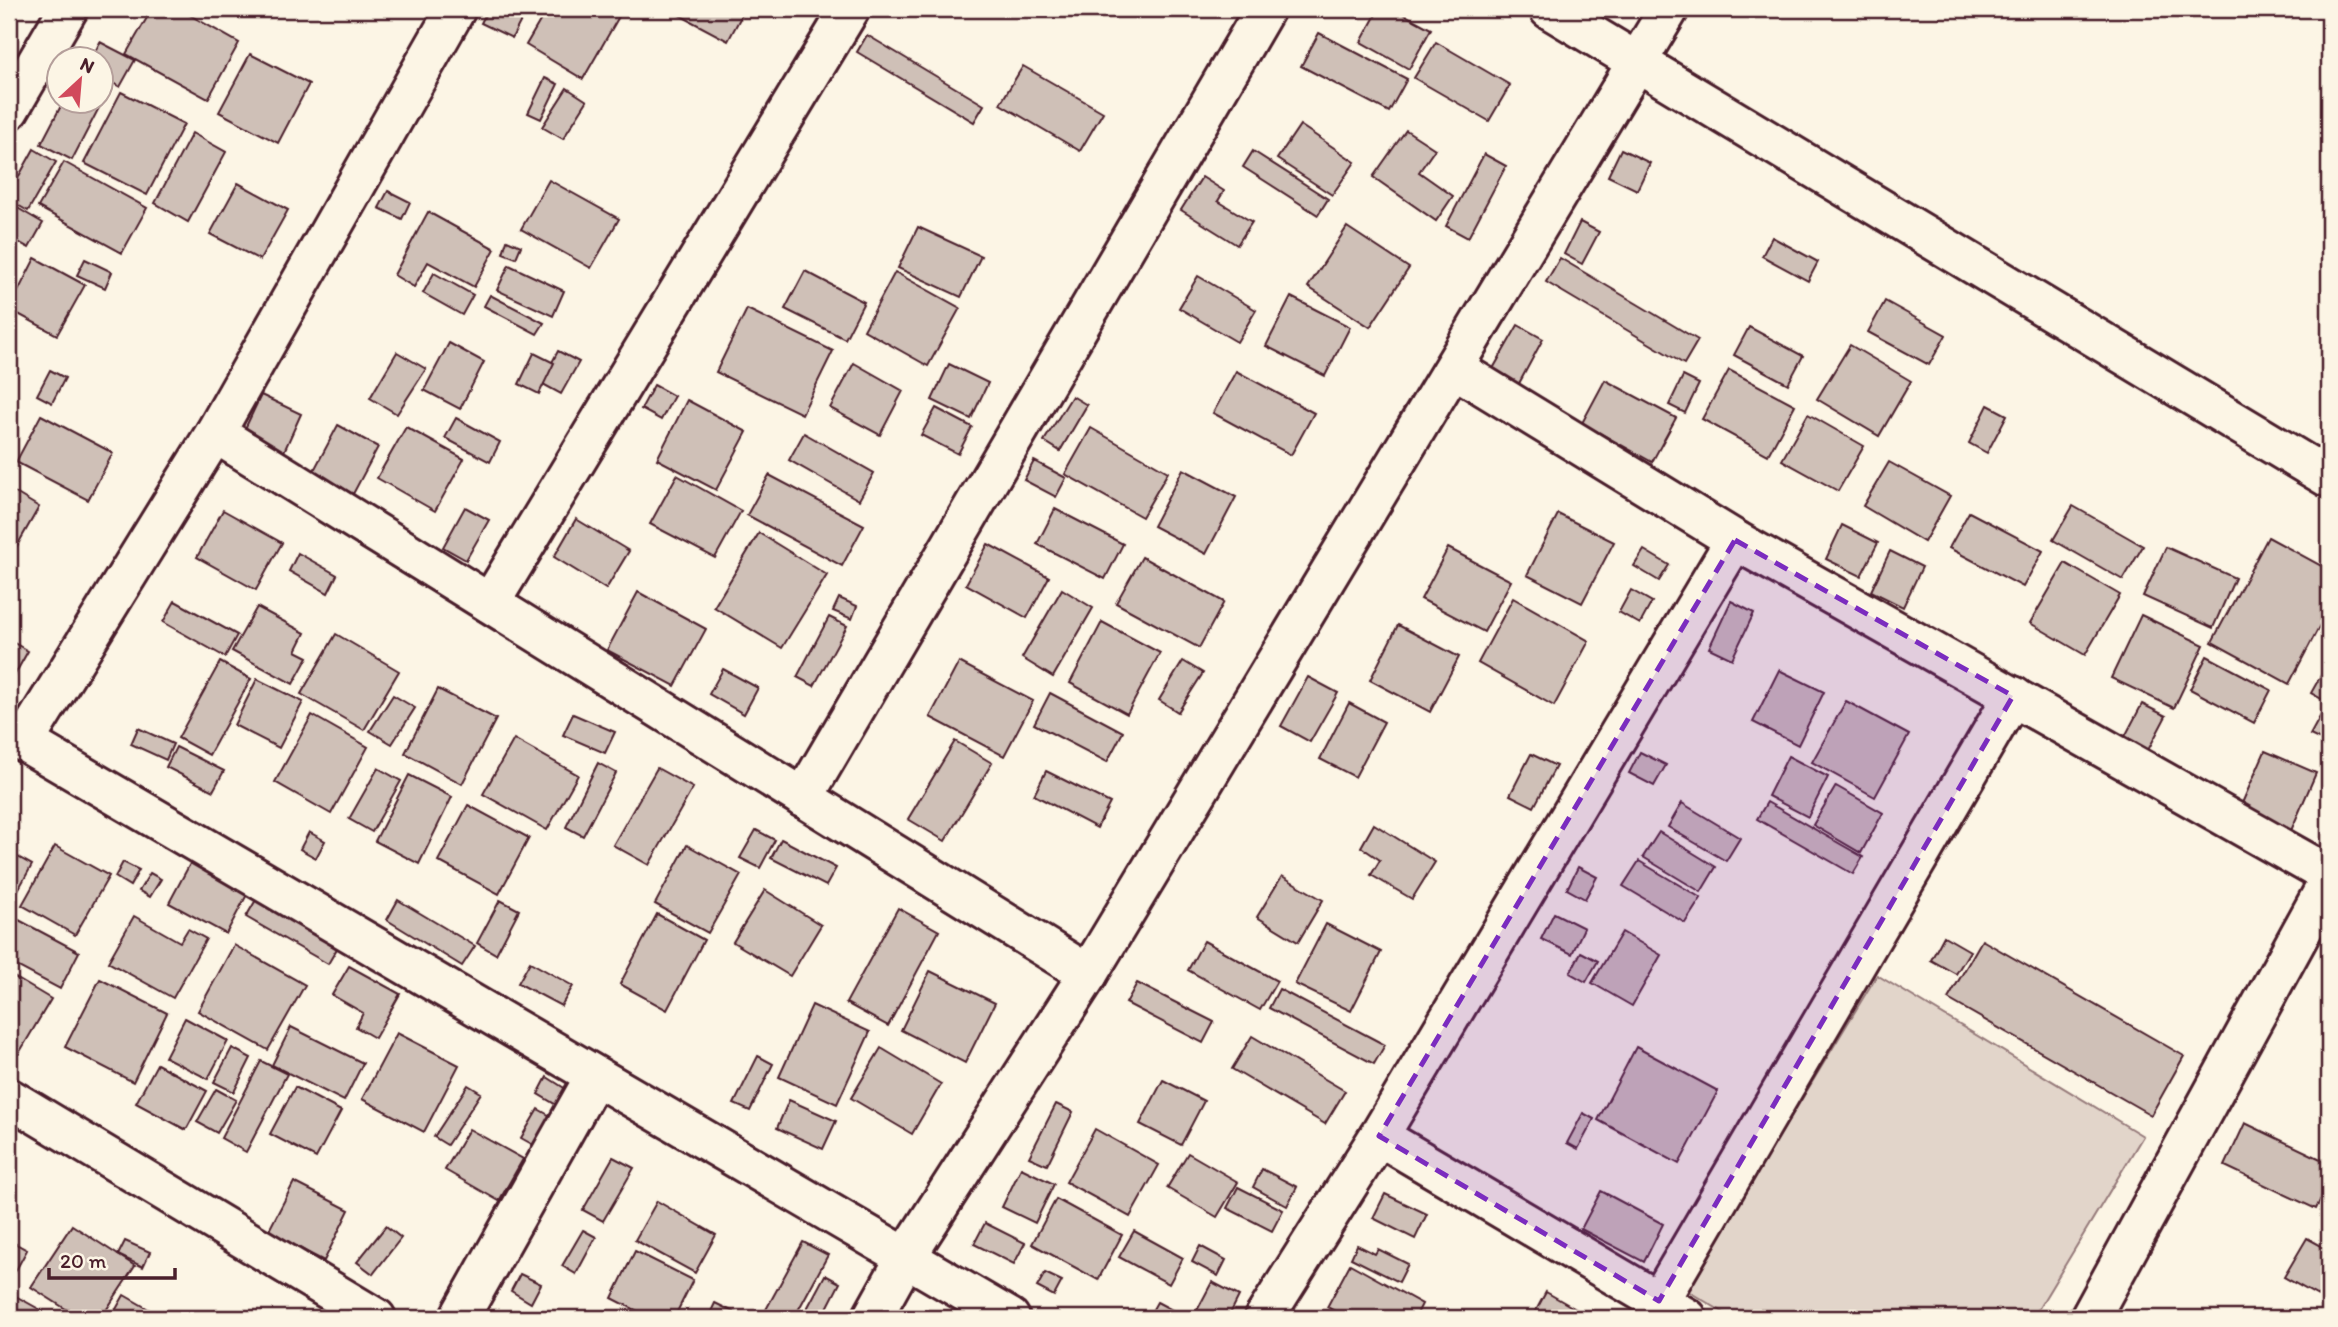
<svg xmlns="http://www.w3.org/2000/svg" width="2338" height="1327" viewBox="0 0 2338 1327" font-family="Itim,sans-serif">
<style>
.grass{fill:#e2d5ca;stroke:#967a7a;stroke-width:2}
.building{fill:#cfc0b7;stroke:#4a1f2b;stroke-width:2}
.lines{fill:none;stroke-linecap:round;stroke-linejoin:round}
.minor-casing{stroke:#4a1f2b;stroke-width:44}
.minor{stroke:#fcf5e5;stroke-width:38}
.marked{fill:#7b2cbf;fill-opacity:0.2;stroke:#7b2cbf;stroke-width:5;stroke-dasharray:14 9;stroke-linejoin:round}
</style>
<rect width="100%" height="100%" fill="#fcf5e5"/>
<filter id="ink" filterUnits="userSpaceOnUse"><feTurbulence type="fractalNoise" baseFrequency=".0143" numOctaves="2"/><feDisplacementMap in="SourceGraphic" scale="14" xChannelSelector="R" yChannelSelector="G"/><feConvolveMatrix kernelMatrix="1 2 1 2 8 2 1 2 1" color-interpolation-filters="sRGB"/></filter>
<g filter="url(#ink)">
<path class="grass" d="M1877,975L2143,1136L2033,1318H1733L1686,1290Z"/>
<g class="building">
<path d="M152,9H179L239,43L208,99L126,54Z"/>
<path d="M488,9H527L512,38L481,23Z"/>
<path d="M547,9H613L621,13L583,79L526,45Z"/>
<path d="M668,9H745L728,41Z"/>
<path d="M1379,9H1394L1431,29L1409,69L1361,42Z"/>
<path d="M1319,33L1407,79L1389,112L1301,66Z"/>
<path d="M867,35L984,105L974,122L857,52Z"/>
<path d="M100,42L135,60L120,87L102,77V60H91Z"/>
<path d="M1436,42L1510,85L1489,121L1414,78Z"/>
<path d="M250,54L309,84L278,143L219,112Z"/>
<path d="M1023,66L1103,112L1080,151L1000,104Z"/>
<path d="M545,78L558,84L541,119L528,113Z"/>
<path d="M567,88L587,101L563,139L542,127Z"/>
<path d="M121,92L184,124L147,195L84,163Z"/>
<path d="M102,99L103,100L72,160L41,144L63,102Z"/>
<path d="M1300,125L1355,162L1332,195L1277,159Z"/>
<path d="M1406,130L1435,149L1419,172L1453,196L1436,221L1373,177Z"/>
<path d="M192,133L226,152L188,222L155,203Z"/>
<path d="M34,149L56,162L28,211L9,200V194Z"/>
<path d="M1621,149L1650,163L1637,190L1608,176Z"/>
<path d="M1253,151L1328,199L1318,215L1243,167Z"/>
<path d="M1484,154L1506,166L1468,238L1446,226Z"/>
<path d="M64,162L147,208L122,253L38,207Z"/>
<path d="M1202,177L1224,191L1218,201L1252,222L1237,245L1181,210Z"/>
<path d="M549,180L619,219L591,268L521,229Z"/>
<path d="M238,183L288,210L260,260L210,234Z"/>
<path d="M388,191L410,202L402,219L379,208Z"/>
<path d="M9,203L43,223L29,248L9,237Z"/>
<path d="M428,212L495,249L474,287L428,262L414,287L394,275Z"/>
<path d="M1580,222L1599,232L1582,264L1564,254Z"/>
<path d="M918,227L981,256L961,297L898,268Z"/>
<path d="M1347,227L1409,268L1370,327L1308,287Z"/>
<path d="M1772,237L1818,262L1808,281L1762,256Z"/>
<path d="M507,240L521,246L516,258L503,253Z"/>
<path d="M35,258L85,285L57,335L9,309Z"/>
<path d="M1560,258L1698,340L1684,364L1546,282Z"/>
<path d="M85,259L112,272L105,288L77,275Z"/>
<path d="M509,265L564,291L553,316L497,290Z"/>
<path d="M805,271L864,302L845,339L785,309Z"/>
<path d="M895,272L960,308L928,366L864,330Z"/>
<path d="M434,273L473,295L462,315L423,293Z"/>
<path d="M1198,276L1256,310L1237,342L1179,308Z"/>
<path d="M490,295L544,323L537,334L484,306Z"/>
<path d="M1291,297L1350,327L1325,376L1266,346Z"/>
<path d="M1885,301L1946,335L1929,365L1868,332Z"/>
<path d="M747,309L833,351L802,414L716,372Z"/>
<path d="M1518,325L1543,339L1516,389L1490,374Z"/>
<path d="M1749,327L1803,356L1788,384L1734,355Z"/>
<path d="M449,343L484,362L460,409L424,390Z"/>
<path d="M1850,345L1911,381L1879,436L1817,399Z"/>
<path d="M558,351L579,362L561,394L541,383Z"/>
<path d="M397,352L426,369L397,414L370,398Z"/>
<path d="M534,353L554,363L539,394L519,384Z"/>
<path d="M854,363L903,391L880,435L830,408Z"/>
<path d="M949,364L988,383L971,419L932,400Z"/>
<path d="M50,370L65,378L52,403L37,395Z"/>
<path d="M1729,370L1795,405L1768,455L1702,419Z"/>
<path d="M1236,371L1314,413L1291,455L1213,413Z"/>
<path d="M1683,376L1699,384L1685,413L1669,405Z"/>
<path d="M1605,380L1676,418L1652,462L1582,423Z"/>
<path d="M654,385L674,396L661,420L641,409Z"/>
<path d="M261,395L301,414L282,456L241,437Z"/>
<path d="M1072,396L1087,405L1060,451L1044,441Z"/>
<path d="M687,400L747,432L716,490L657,459Z"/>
<path d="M1988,405L2007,415L1987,453L1969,443Z"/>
<path d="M936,408L972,427L958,454L921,435Z"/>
<path d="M1808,414L1864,446L1838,491L1782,460Z"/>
<path d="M41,415L113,453L88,500L16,462Z"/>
<path d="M456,418L500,442L490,462L445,438Z"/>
<path d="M338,425L378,447L353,494L313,472Z"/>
<path d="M406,427L464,459L435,511L377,478Z"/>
<path d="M1091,428L1168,472L1142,517L1065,474Z"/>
<path d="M804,433L874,473L859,500L789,460Z"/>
<path d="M1034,461L1066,478L1056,497L1024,480Z"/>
<path d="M1889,462L1950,496L1924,542L1863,506Z"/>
<path d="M1183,469L1236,497L1206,554L1153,526Z"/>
<path d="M677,475L741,511L715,558L650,524Z"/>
<path d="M769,475L864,525L842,566L747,515Z"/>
<path d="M9,489L39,507L14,551L9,548Z"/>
<path d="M2073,506L2143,546L2123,580L2053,540Z"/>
<path d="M465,507L489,520L466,560L443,547Z"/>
<path d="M1055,509L1123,544L1105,579L1037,544Z"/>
<path d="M223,510L282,543L256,590L197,557Z"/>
<path d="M1969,512L2043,551L2023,587L1949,548Z"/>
<path d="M1558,514L1614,542L1582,603L1527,575Z"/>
<path d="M576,519L629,551L606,589L554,557Z"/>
<path d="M1842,525L1878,543L1861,576L1826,559Z"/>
<path d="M759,533L827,575L782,648L714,607Z"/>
<path d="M2268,537L2329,570V608L2289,684L2212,642Z"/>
<path d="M988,544L1049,577L1027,618L966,584Z"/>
<path d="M2166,547L2235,578L2213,628L2143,596Z"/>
<path d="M1448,548L1511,581L1484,632L1421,599Z"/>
<path d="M1644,550L1669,565L1659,581L1634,566Z"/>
<path d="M1890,551L1922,567L1903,607L1871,591Z"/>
<path d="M298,553L337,575L328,593L289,571Z"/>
<path d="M1142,557L1224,602L1199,648L1116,603Z"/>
<path d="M2065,563L2120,595L2085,655L2030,623Z"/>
<path d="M1062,589L1093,608L1053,677L1022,658Z"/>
<path d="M1631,590L1652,602L1640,624L1619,612Z"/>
<path d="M638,592L706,629L675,686L607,650Z"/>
<path d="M839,598L857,606L852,619L833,611Z"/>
<path d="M1513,598L1589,641L1554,706L1478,663Z"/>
<path d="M175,601L237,635L225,657L163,622Z"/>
<path d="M1731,601L1754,613L1732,659L1709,648Z"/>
<path d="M257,607L305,633L296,651L308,657L293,684L232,651Z"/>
<path d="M2141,615L2204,645L2174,708L2111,678Z"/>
<path d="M829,617L847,626L814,686L797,677Z"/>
<path d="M1102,622L1160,653L1127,714L1070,683Z"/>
<path d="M1398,625L1459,657L1430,712L1370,680Z"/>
<path d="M336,634L399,671L364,730L301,694Z"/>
<path d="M9,640L28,651L14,676L9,673Z"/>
<path d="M2207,656L2271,690L2254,723L2190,689Z"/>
<path d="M1183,661L1203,673L1178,712L1159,700Z"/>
<path d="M2329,661V703L2311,693Z"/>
<path d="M220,662L251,679L209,755L178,738Z"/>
<path d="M959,662L1033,701L1004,756L930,717Z"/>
<path d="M723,669L758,688L744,714L709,694Z"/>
<path d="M1779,670L1824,692L1798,745L1753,722Z"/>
<path d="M1308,677L1338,693L1310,742L1281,726Z"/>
<path d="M257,679L303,702L279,748L234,725Z"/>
<path d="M438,689L496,719L462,784L405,753Z"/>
<path d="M1050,693L1123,732L1107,762L1034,724Z"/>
<path d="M393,695L415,708L392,744L370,731Z"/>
<path d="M1846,701L1909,735L1875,797L1812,762Z"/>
<path d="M1349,703L1384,722L1355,777L1320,759Z"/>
<path d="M2142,704L2166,716L2145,756L2121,744Z"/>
<path d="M2322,713L2329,717V744L2310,735Z"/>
<path d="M573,714L615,732L605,753L563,735Z"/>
<path d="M312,715L368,747L331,814L275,782Z"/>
<path d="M138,728L173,744L166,760L131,744Z"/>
<path d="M514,739L578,775L547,830L483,794Z"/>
<path d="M955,741L992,763L945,841L908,819Z"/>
<path d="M176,747L224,771L213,791L166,767Z"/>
<path d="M2265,751L2316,773L2290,833L2239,810Z"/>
<path d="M1640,752L1666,765L1654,786L1629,773Z"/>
<path d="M1531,754L1556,766L1534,807L1510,795Z"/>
<path d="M1788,756L1828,777L1808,817L1768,796Z"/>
<path d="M598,763L616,773L583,836L566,827Z"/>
<path d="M378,768L401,781L372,832L349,819Z"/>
<path d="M657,768L693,788L649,865L613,845Z"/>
<path d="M1046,771L1110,803L1097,828L1034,795Z"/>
<path d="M409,775L452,797L419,864L375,841Z"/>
<path d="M1836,786L1883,813L1861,853L1813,825Z"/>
<path d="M1767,802L1863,857L1853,874L1757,819Z"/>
<path d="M1682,803L1740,838L1726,861L1668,827Z"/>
<path d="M468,805L529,838L499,894L438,861Z"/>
<path d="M1374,824L1435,862L1412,899L1371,875L1380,860L1361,847Z"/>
<path d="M756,830L775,840L760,868L740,858Z"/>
<path d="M309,832L325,841L316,858L300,849Z"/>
<path d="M1659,832L1716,867L1701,892L1643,857Z"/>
<path d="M781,839L836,868L826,886L771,858Z"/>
<path d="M687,845L741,875L708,933L655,904Z"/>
<path d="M55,846L109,876L75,935L22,905Z"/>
<path d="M9,852L32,865L13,899L9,896Z"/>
<path d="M193,858L250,889L226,934L169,903Z"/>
<path d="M1639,861L1701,898L1685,923L1623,886Z"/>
<path d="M123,862L139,870L130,886L115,877Z"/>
<path d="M1578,867L1597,877L1585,899L1567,889Z"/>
<path d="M150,873L161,879L150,897L139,891Z"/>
<path d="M1282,876L1323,900L1298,942L1257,917Z"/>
<path d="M765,890L821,925L790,976L733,942Z"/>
<path d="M257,898L339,945L328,964L246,917Z"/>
<path d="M398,900L475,946L462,966L387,920Z"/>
<path d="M500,900L519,910L496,954L477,943Z"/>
<path d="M898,908L939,931L888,1026L846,1003Z"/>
<path d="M1554,913L1584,928L1572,954L1541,939Z"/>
<path d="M657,914L704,940L667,1010L620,984Z"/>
<path d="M134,916L180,942L188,929L206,939L173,998L108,962Z"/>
<path d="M17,919L79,952L60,989L9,962V934Z"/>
<path d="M1326,924L1381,952L1351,1011L1295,984Z"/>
<path d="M1622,932L1661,955L1632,1006L1592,983Z"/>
<path d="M1944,936L1970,951L1956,974L1931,960Z"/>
<path d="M1982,940L2184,1056L2151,1115L1948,999Z"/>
<path d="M1204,941L1277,981L1260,1010L1188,970Z"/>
<path d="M234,945L305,985L268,1050L198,1011Z"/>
<path d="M1581,952L1598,961L1586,982L1570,973Z"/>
<path d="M530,962L573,986L561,1006L518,983Z"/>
<path d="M349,966L400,994L375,1038L356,1027L363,1013L332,995Z"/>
<path d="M930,971L995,1003L965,1063L901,1030Z"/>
<path d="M9,974L51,999L18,1055L9,1050Z"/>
<path d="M100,979L167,1013L133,1082L65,1047Z"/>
<path d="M1137,983L1214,1022L1203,1043L1126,1003Z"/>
<path d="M1279,989L1385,1045L1374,1064L1269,1008Z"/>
<path d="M812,1005L870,1032L837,1104L779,1077Z"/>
<path d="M185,1018L228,1041L208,1079L165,1057Z"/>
<path d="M291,1027L363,1063L344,1101L272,1065Z"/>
<path d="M397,1033L459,1065L424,1132L362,1099Z"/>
<path d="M1252,1036L1345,1091L1325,1124L1232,1069Z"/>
<path d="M1636,1047L1718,1091L1679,1164L1598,1120Z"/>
<path d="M232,1048L251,1058L234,1092L214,1082Z"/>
<path d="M881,1048L941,1084L912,1134L851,1098Z"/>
<path d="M758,1056L773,1064L750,1111L734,1104Z"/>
<path d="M261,1061L287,1074L246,1152L221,1138Z"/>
<path d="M157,1064L207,1091L186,1130L136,1103Z"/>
<path d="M547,1077L569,1091L560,1107L538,1094Z"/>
<path d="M1163,1080L1204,1101L1181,1145L1140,1124Z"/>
<path d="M468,1085L481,1093L447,1145L434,1137Z"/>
<path d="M295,1087L341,1111L316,1158L270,1134Z"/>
<path d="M216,1089L236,1100L217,1133L197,1122Z"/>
<path d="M789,1100L836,1121L823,1149L777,1128Z"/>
<path d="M1056,1104L1073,1112L1047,1165L1029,1157Z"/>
<path d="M538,1109L563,1123L546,1152L521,1138Z"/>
<path d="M1583,1113L1594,1119L1578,1149L1567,1143Z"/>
<path d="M2245,1123L2329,1163V1182L2316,1209L2225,1166Z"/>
<path d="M469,1129L523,1159L499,1201L445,1170Z"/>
<path d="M1095,1129L1159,1165L1130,1217L1066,1182Z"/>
<path d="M1188,1153L1238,1182L1217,1217L1167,1188Z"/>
<path d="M613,1157L634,1168L603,1221L583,1210Z"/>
<path d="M1021,1168L1054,1184L1035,1223L1002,1207Z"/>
<path d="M1262,1169L1297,1187L1287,1206L1253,1187Z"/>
<path d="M294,1182L349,1210L324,1261L268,1232Z"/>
<path d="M1238,1187L1283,1210L1272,1231L1227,1208Z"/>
<path d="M1601,1191L1663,1224L1644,1262L1581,1229Z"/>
<path d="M1385,1194L1427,1214L1415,1239L1373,1218Z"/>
<path d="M1056,1199L1122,1235L1098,1280L1032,1244Z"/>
<path d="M657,1201L716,1235L695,1273L635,1240Z"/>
<path d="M985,1223L1025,1243L1014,1264L974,1244Z"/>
<path d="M72,1225L135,1266L101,1318H80L31,1287Z"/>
<path d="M386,1226L401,1238L373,1274L357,1262Z"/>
<path d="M583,1230L596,1237L576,1274L562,1266Z"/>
<path d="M1134,1231L1183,1258L1169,1284L1119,1257Z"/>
<path d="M2307,1238L2329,1250V1302L2284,1277Z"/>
<path d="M9,1240L27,1250L9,1283Z"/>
<path d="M125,1241L150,1252L143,1267L118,1255Z"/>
<path d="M803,1242L828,1255L794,1318H769L763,1315Z"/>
<path d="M1357,1245L1375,1254L1378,1249L1408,1264L1399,1282L1351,1258Z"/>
<path d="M1200,1246L1226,1260L1218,1276L1192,1262Z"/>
<path d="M635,1251L693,1280L674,1318H651L612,1298Z"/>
<path d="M1350,1264L1422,1304L1415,1318H1348L1327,1307Z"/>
<path d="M1045,1273L1062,1281L1054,1296L1037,1287Z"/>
<path d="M520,1274L541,1284L531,1303L511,1291Z"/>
<path d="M825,1275L840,1283L822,1318H802Z"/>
<path d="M1212,1282L1239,1296L1228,1318H1193Z"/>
<path d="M1546,1292L1581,1312L1577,1318H1532Z"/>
<path d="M12,1294L55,1318H9V1299Z"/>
<path d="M124,1295L164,1318H111Z"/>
<path d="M1157,1302L1187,1318H1148Z"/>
<path d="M715,1303L746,1318H708Z"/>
</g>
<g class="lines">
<defs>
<g id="minor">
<path d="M1549,9L2329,478"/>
<path d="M9,110L68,9"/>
<path d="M1454,368L1735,540L2329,875"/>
<path d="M215,433L1088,974"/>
<path d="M490,603L850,9"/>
<path d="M9,733L1010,1318"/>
<path d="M24,742L215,433L456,9"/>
<path d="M803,798L1265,9"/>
<path d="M9,1098L376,1318"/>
<path d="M1379,1136L1687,1318"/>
<path d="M1659,1301L2013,696"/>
<path d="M459,1318L595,1076"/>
<path d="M872,1318L906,1257L1088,974L1669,9"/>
<path d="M1264,1318L1379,1136L1735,540"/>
<path d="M2090,1318L2329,881"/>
</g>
</defs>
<use href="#minor" class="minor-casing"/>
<use href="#minor" class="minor"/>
</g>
</g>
<path class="marked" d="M1735,540L2013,696L1659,1301L1379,1136Z"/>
<rect width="2338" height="1327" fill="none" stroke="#fcf5e5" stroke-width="35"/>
<rect x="18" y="18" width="2303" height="1292" fill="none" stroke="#4a1f2b" stroke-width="2.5" filter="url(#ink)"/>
<g transform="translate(80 80) rotate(26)"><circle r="33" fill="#fcf5e5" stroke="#b59f9b" stroke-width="2"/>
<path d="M0-5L12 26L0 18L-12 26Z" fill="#d1495b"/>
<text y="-10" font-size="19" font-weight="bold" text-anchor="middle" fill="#4a1f2b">N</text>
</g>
<path d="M49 1268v10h126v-10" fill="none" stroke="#4a1f2b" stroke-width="3.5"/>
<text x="60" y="1268" font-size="21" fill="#4a1f2b" stroke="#fcf5e5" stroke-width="5" paint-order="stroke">20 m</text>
</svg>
